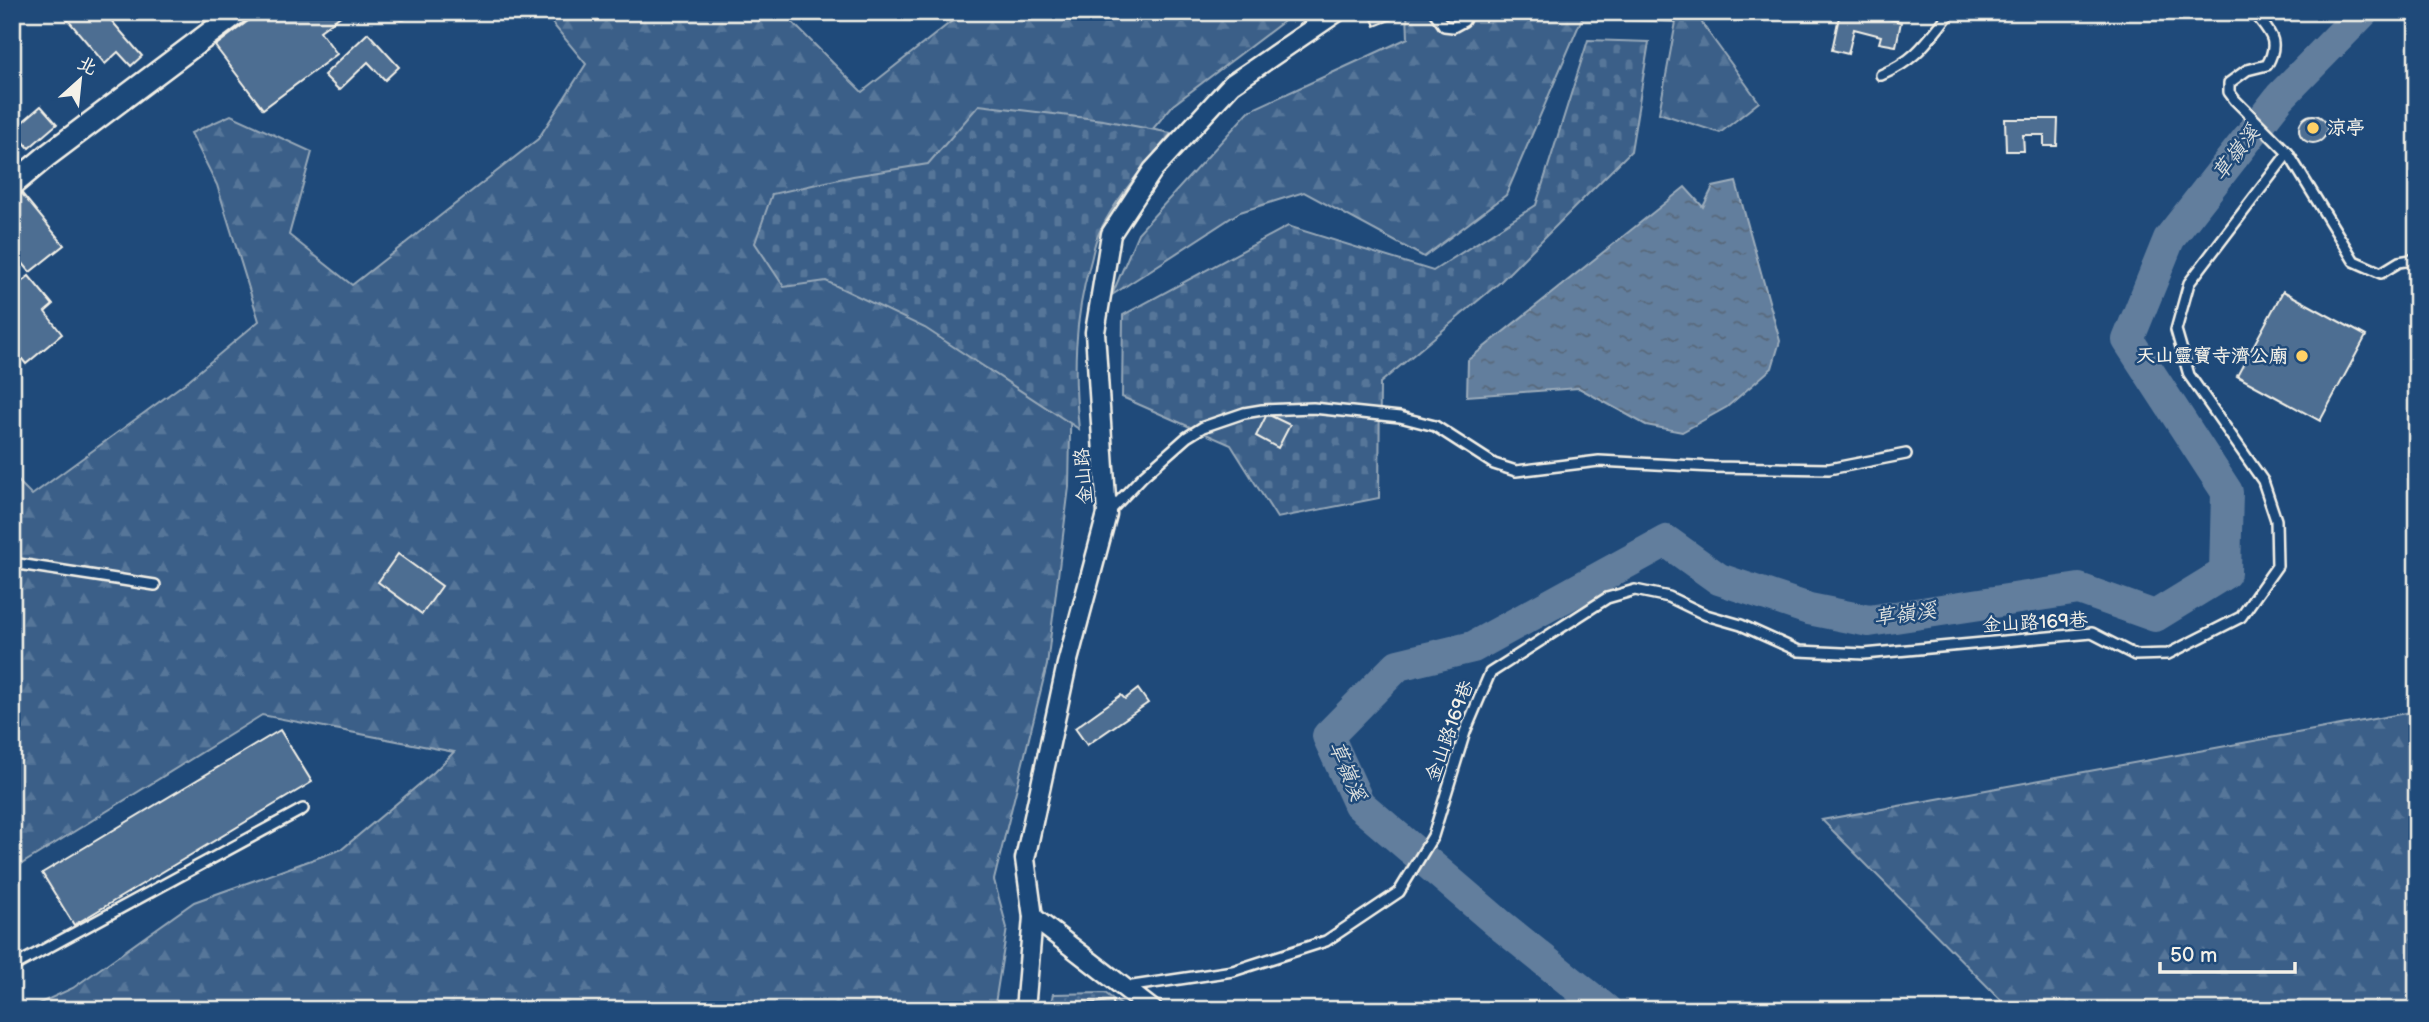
<svg xmlns="http://www.w3.org/2000/svg" width="2429" height="1022" viewBox="0 0 2429 1022" font-family="'Balsamiq Sans','LXGW WenKai TC',sans-serif">
<style>
.grass{fill:url(#grass-dots);stroke:#97a8b8;stroke-width:2}
.forest{fill:url(#forest-firs);stroke:#97a8b8;stroke-width:2}
.cemetery{fill:url(#cemetery-stones);stroke:#97a8b8;stroke-width:2}
.water{fill:url(#water-ripples);stroke:#9cacbb;stroke-width:2}
.lines{fill:none;stroke-linecap:round;stroke-linejoin:round}
.river{stroke:#627e9d;stroke-width:32}
.building{fill:#4d6e92;stroke:#f4f1e8;stroke-width:2}
.service-casing{stroke:#f4f1e8;stroke-width:14}
.minor-casing{stroke:#f4f1e8;stroke-width:23}
.tertiary-casing{stroke:#f4f1e8;stroke-width:26}
.service{stroke:#1f4a7a;stroke-width:9}
.minor{stroke:#1f4a7a;stroke-width:18}
.tertiary{stroke:#1f4a7a;stroke-width:21}
.poi-dot{fill:#ffd166;stroke:#1f4a7a;stroke-width:2.5}
.labels{text-anchor:middle;dominant-baseline:central;stroke-width:5;stroke-linejoin:round;paint-order:stroke}
.poi-label{font-size:19px;font-weight:bold;fill:#f4f1e8;stroke:#1f4a7a;text-anchor:start}
.street-label{font-size:19px;fill:#f4f1e8;stroke:#1f4a7a}
.water-label{font-size:21px;font-style:italic;fill:#dee0dd;stroke:#1f4a7a}
</style>
<defs>
<pattern id="grass-dots" width="8" height="8" patternUnits="userSpaceOnUse" patternTransform="scale(1.75)"><rect width="8" height="8" fill="#3a5f88"/><path d="M2 2h.1M6 6h.1" fill="none" stroke="#577699" stroke-width="1.8" stroke-linecap="round"/></pattern>
<pattern id="forest-firs" width="22" height="20" patternUnits="userSpaceOnUse" patternTransform="scale(1.75)"><rect width="22" height="20" fill="#3a5f88"/><path d="M5 1l3.5 6h-7zM16 11l3.5 6h-7z" fill="#577699"/></pattern>
<pattern id="cemetery-stones" width="16" height="16" patternUnits="userSpaceOnUse" patternTransform="scale(1.75)"><rect width="16" height="16" fill="#3a5f88"/><path d="M2 7V4a2 2 0 0 1 4 0v3zM10 15v-3a2 2 0 0 1 4 0v3z" fill="#577699"/></pattern>
<pattern id="water-ripples" width="26" height="14" patternUnits="userSpaceOnUse" patternTransform="scale(1.75)"><rect width="26" height="14" fill="#627e9d"/><path d="M2 4q2-2 4 0t4 0M15 11q2-2 4 0t4 0" fill="none" stroke="#58687a"/></pattern>
</defs>
<rect width="100%" height="100%" fill="#1f4a7a"/>
<filter id="ink" filterUnits="userSpaceOnUse"><feTurbulence type="fractalNoise" baseFrequency=".0143" numOctaves="2"/><feDisplacementMap in="SourceGraphic" scale="14" xChannelSelector="R" yChannelSelector="G"/><feConvolveMatrix kernelMatrix="1 2 1 2 8 2 1 2 1" color-interpolation-filters="sRGB"/></filter>
<g filter="url(#ink)">
<path class="grass" d="M1105,993L1128,1010H1049L1053,994Z"/>
<g class="forest">
<path d="M543,12H782L862,92L961,14L970,12H1296L1173,105L1074,222L1069,487L1047,665L994,880L1007,928L994,1010H25L73,988L194,902L342,849L434,772L454,752L262,715L12,870V475L32,495L185,383L259,321L217,185L191,133L231,115L312,152L289,235L352,285L538,139L586,64Z"/>
<path d="M1407,12H1698L1703,25L1759,102L1720,133L1659,113L1676,22L1582,18L1506,195L1424,257L1304,192L1240,212L1112,295L1138,233L1249,111L1408,38Z"/>
<path d="M2417,711V1010H2011L1822,820Z"/>
</g>
<g class="cemetery">
<path d="M1588,40L1649,42L1631,151L1499,283L1380,383L1379,498L1277,518L1231,445L1122,397L1123,315L1288,226L1433,271L1536,205Z"/>
<path d="M979,105L1103,120L1171,133C1146,165 1116,197 1099,233C1094,243 1093,254 1090,264C1074,320 1073,372 1079,429L925,328L826,281L784,287L755,243L772,194L853,176L928,164Z"/>
</g>
<path class="water" d="M1736,182L1780,341L1772,368L1727,407L1682,432L1646,425L1579,388L1467,396L1468,360L1685,187L1703,207L1713,187Z"/>
<g class="lines">
<path class="river" d="M1606,1010L1498,923L1359,804L1328,736L1398,665L1473,647L1666,541L1719,579L1809,609L1869,621L2079,589L2155,616L2225,573L2227,492L2128,340L2169,239L2280,97L2363,12"/>
</g>
<g class="building">
<path d="M104,12L142,56L131,66L118,52L105,64L62,13Z"/>
<path d="M260,12H346L320,31L337,54L263,109L215,46Z"/>
<path d="M1369,12H1393L1395,18L1375,26Z"/>
<path d="M1840,12H1861L1901,22L1896,46L1879,43L1881,36L1854,29L1848,54L1832,50Z"/>
<path d="M368,33L399,67L385,80L368,62L339,90L324,75Z"/>
<path d="M41,106L57,124L29,148L13,130Z"/>
<circle cx="2313" cy="129" r="14"/>
<path d="M2005,119H2058L2057,146H2044V135H2023L2024,151H2006Z"/>
<path d="M19,190L64,245L30,272L12,250V196Z"/>
<path d="M2417,274V287L2411,289L2408,277Z"/>
<path d="M29,276L53,305L45,312L62,334L26,364L12,347V289Z"/>
<path d="M2283,291L2366,336L2320,421L2237,376Z"/>
<path d="M1267,414L1290,425L1278,448L1256,436Z"/>
<path d="M398,554L442,586L422,614L378,582Z"/>
<path d="M1138,689L1148,703L1087,745L1075,728L1121,695L1125,699Z"/>
<path d="M280,730L312,782L74,925L42,873Z"/>
<path d="M1113,1001L1114,1010H1068V1005Z"/>
</g>
<g class="lines">
<defs>
<g id="service">
<path d="M400,12L402,14"/>
<path d="M1434,12L1444,26L1453,27L1464,21L1468,12"/>
<path d="M2254,12C2269,32 2281,40 2267,65L2247,70L2229,83V92L2235,100L2288,153L2354,261L2381,273L2399,262L2417,259"/>
<path d="M1881,75C1917,60 1927,41 1951,12"/>
<path d="M1108,513L1143,476L1187,437L1203,427L1244,413L1262,410L1313,408L1400,417L1435,426L1494,464L1516,471L1599,461L1713,467L1829,469L1906,454"/>
<path d="M12,563L155,585"/>
<path d="M12,967L303,809"/>
<path d="M1126,987L1233,971L1326,941L1399,892L1433,836L1465,732L1490,673L1607,598L1635,590L1669,597L1706,615L1741,625L1799,651L1864,654L2092,633L2135,655L2168,654L2241,617L2277,566L2276,520L2263,481L2189,375L2176,330L2189,283L2288,153"/>
</g>
<g id="minor">
<path d="M1025,1010L1033,917"/>
<path d="M1153,1010L1033,917L1025,859L1067,664L1107,514L1095,332L1111,234L1153,170L1232,84L1337,12"/>
</g>
<path id="tertiary" d="M12,185L48,155L238,12"/>
</defs>
<use href="#service" class="service-casing"/>
<use href="#minor" class="minor-casing"/>
<use href="#tertiary" class="tertiary-casing"/>
<use href="#service" class="service"/>
<use href="#minor" class="minor"/>
<use href="#tertiary" class="tertiary"/>
</g>
</g>
<g class="poi-dot">
<circle cx="2313" cy="128" r="7"/>
<circle cx="2302" cy="356" r="7"/>
</g>
<g class="labels">
<g class="poi-label">
<text x="2327" y="128">涼亭</text>
<text x="2288" y="356" text-anchor="end">天山靈寶寺濟公廟</text>
</g>
<g class="street-label">
<text transform="translate(1084 476) rotate(-94)">金山路</text>
<text transform="translate(2035 623) rotate(-3)">金山路169巷</text>
<text transform="translate(1450 731) rotate(-70)">金山路169巷</text>
</g>
<g class="water-label">
<text transform="translate(2236 153) rotate(-52)">草嶺溪</text>
<text transform="translate(1905 614) rotate(-7)">草嶺溪</text>
<text transform="translate(1347 771) rotate(67)">草嶺溪</text>
</g>
</g>
<rect width="2429" height="1022" fill="none" stroke="#1f4a7a" stroke-width="42"/>
<rect x="21" y="21" width="2387" height="980" fill="none" stroke="#f4f1e8" stroke-width="2.5" filter="url(#ink)"/>
<g transform="translate(80 80) rotate(27)" stroke="#1f4a7a" stroke-width="5" paint-order="stroke">
<path d="M0-5L12 26L0 18L-12 26Z" fill="#f4f1e8"/>
<text y="-10" font-size="19" font-weight="bold" text-anchor="middle" fill="#f4f1e8">北</text>
</g>
<path d="M2160 962v10h135v-10" fill="none" stroke="#f4f1e8" stroke-width="3.5"/>
<text x="2170" y="962" font-size="21" fill="#f4f1e8" stroke="#1f4a7a" stroke-width="5" paint-order="stroke">50 m</text>
</svg>
